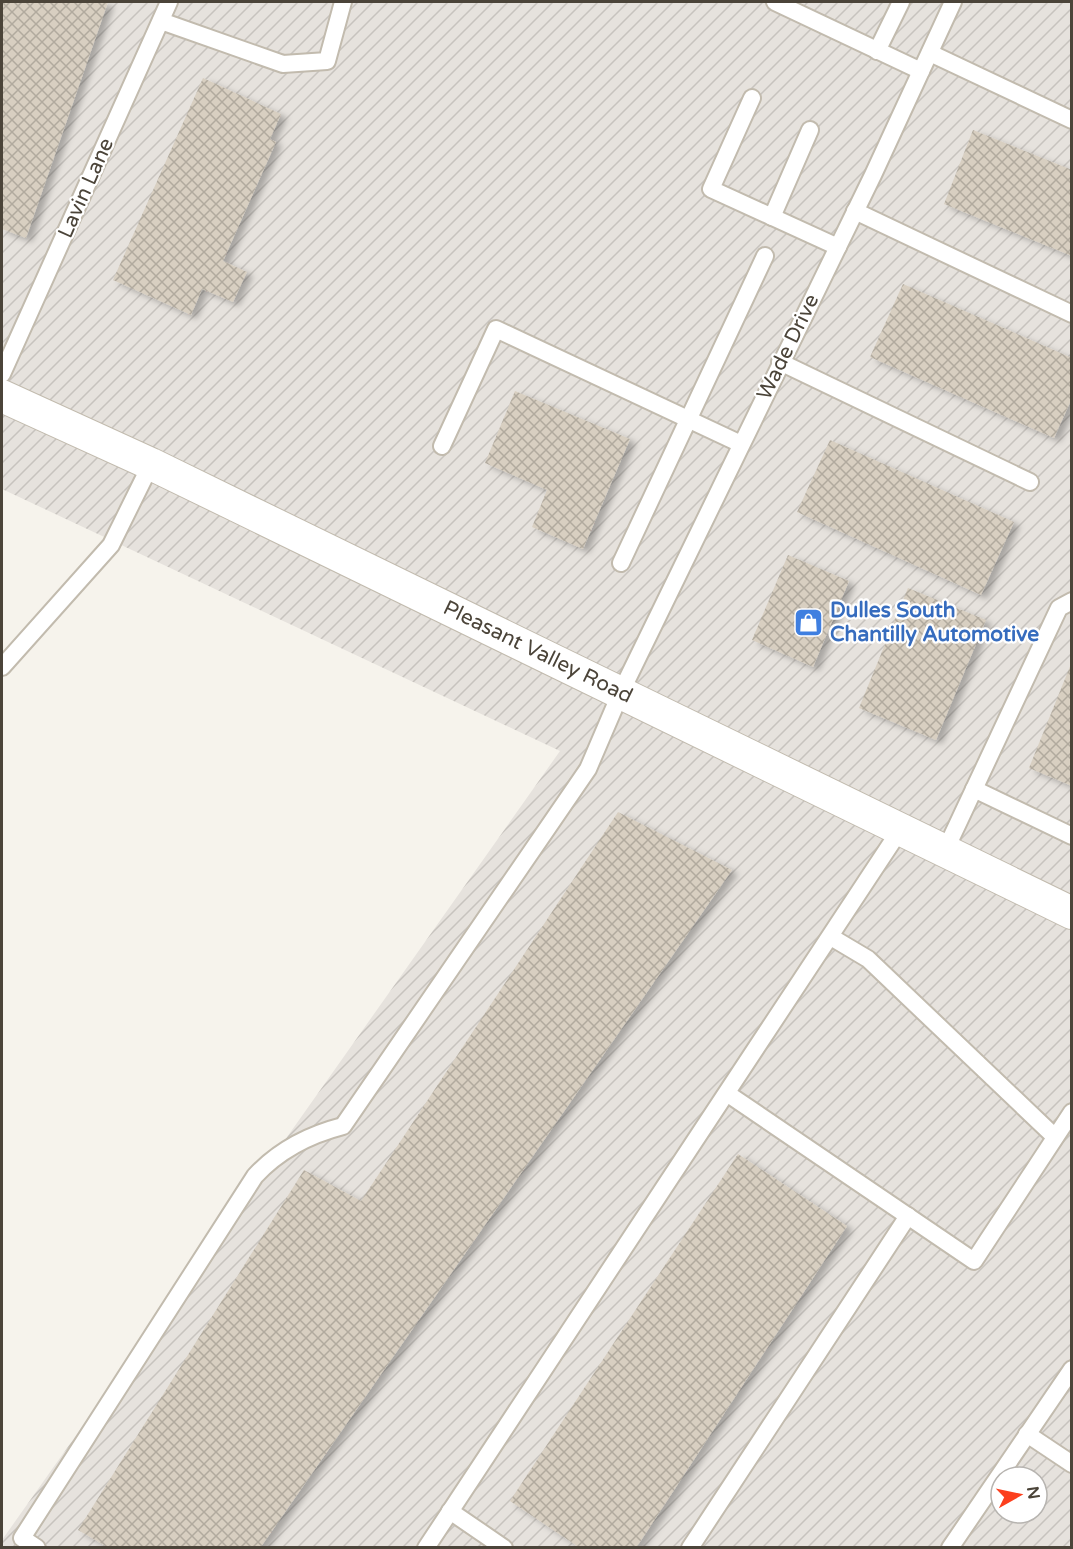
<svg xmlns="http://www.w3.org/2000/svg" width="1073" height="1549" viewBox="0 0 1073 1549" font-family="'Varela Round',sans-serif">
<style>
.industrial{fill:url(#industrial-furrows);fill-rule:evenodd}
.building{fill:url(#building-cross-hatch);filter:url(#shadow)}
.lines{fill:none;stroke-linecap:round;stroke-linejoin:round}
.service-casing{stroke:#c2bbae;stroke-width:20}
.minor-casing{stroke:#c2bbae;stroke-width:34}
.service{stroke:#fff;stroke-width:16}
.minor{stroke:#fff;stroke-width:32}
.labels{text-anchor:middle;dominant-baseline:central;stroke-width:4.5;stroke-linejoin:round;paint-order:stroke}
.street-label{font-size:21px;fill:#4b4439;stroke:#fff}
.shop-label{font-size:21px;font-weight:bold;fill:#366cbe;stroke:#fff;text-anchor:start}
</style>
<defs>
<pattern id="industrial-furrows" width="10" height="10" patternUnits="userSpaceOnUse" patternTransform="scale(1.5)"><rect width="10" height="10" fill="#e6e2dd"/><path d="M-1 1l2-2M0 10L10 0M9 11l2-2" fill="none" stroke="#c7c3be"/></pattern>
<pattern id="building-cross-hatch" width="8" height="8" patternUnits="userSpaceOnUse" patternTransform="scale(1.5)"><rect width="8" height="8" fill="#d8cfc1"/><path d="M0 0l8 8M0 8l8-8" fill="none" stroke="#b1aa9e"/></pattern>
<filter id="shadow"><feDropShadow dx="6" dy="4" stdDeviation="3" flood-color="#0004"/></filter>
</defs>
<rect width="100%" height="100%" fill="#f6f3ec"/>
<path class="industrial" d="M2,2H1071V1547H2V1540L560,751L2,489ZM1001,1477H1037V1513H1001Z"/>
<g class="building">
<path d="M2,2H108L26,238L2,229Z"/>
<path d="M203,78L281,114L270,139L276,142L223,261L247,272L233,302L202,289L191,315L113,280Z"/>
<path d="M973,130L1072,170V256L944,204Z"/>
<path d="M903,284L1072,358V398L1054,438L870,357Z"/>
<path d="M515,391L630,439L583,549L532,527L547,490L485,463Z"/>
<path d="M830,440L1014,522L981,595L797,512Z"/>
<path d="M788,555L849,581L813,667L752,640Z"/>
<path d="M908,588L986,620L936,740L859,708Z"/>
<path d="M1071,664H1072V786L1029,768Z"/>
<path d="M618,812L732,870L260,1548H109L78,1530L304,1170L361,1201Z"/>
<path d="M738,1154L847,1226L636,1548H580L510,1501Z"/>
</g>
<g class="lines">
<defs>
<g id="service">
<path d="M775,2L921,71"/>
<path d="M161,21L283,64L327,61L343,2"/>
<path d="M877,51L901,2"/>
<path d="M930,53L1072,120"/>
<path d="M752,98L711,189L838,247"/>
<path d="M855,211L1072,314"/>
<path d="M772,217L810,130"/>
<path d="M780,362L1030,482"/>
<path d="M2,374L169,2"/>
<path d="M442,446L496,329L741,444"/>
<path d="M621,563L765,256"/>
<path d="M2,667L111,545L151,464"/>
<path d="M974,789L1072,836"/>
<path d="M945,851L1059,608L1072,601"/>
<path d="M831,937L868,959L1055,1137"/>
<path d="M728,1094L974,1261L1072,1112"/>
<path d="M1027,1434L1072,1464"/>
<path d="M450,1511L504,1548"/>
<path d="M37,1548L22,1538L255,1176C279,1150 308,1135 343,1126L588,769L621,692L873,175L953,2"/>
<path d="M426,1548L900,830"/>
<path d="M690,1548L908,1216"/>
<path d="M950,1548L1072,1369"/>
</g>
<path id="minor" d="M2,396L151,464L1072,913"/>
</defs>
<use href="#service" class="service-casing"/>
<use href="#minor" class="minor-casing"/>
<use href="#service" class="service"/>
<use href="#minor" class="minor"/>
</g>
<defs>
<symbol id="shop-square" viewBox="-11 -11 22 22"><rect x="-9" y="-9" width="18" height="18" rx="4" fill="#3f7fe0" stroke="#fff"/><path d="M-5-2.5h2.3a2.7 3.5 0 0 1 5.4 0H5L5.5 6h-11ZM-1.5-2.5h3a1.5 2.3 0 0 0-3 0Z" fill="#fff"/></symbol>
</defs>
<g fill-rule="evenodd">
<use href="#shop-square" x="792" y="606" width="33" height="33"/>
</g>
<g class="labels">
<g class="street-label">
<text transform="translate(86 188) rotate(-66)">Lavin Lane</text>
<text transform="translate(788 347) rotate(-64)">Wade Drive</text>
<text transform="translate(538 652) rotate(26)">Pleasant Valley Road</text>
</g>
<g class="shop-label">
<text x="830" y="610">Dulles South<tspan x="830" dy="24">Chantilly Automotive</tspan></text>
</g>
</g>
<rect width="1073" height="1549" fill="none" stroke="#4b4439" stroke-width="6"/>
<g transform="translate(1019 1495) rotate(81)"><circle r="28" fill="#ffffff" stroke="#b7b4b0" stroke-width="1.5"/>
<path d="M0-4.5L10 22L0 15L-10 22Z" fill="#fc3f1d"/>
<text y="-9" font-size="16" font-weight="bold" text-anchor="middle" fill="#4b4439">N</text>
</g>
</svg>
